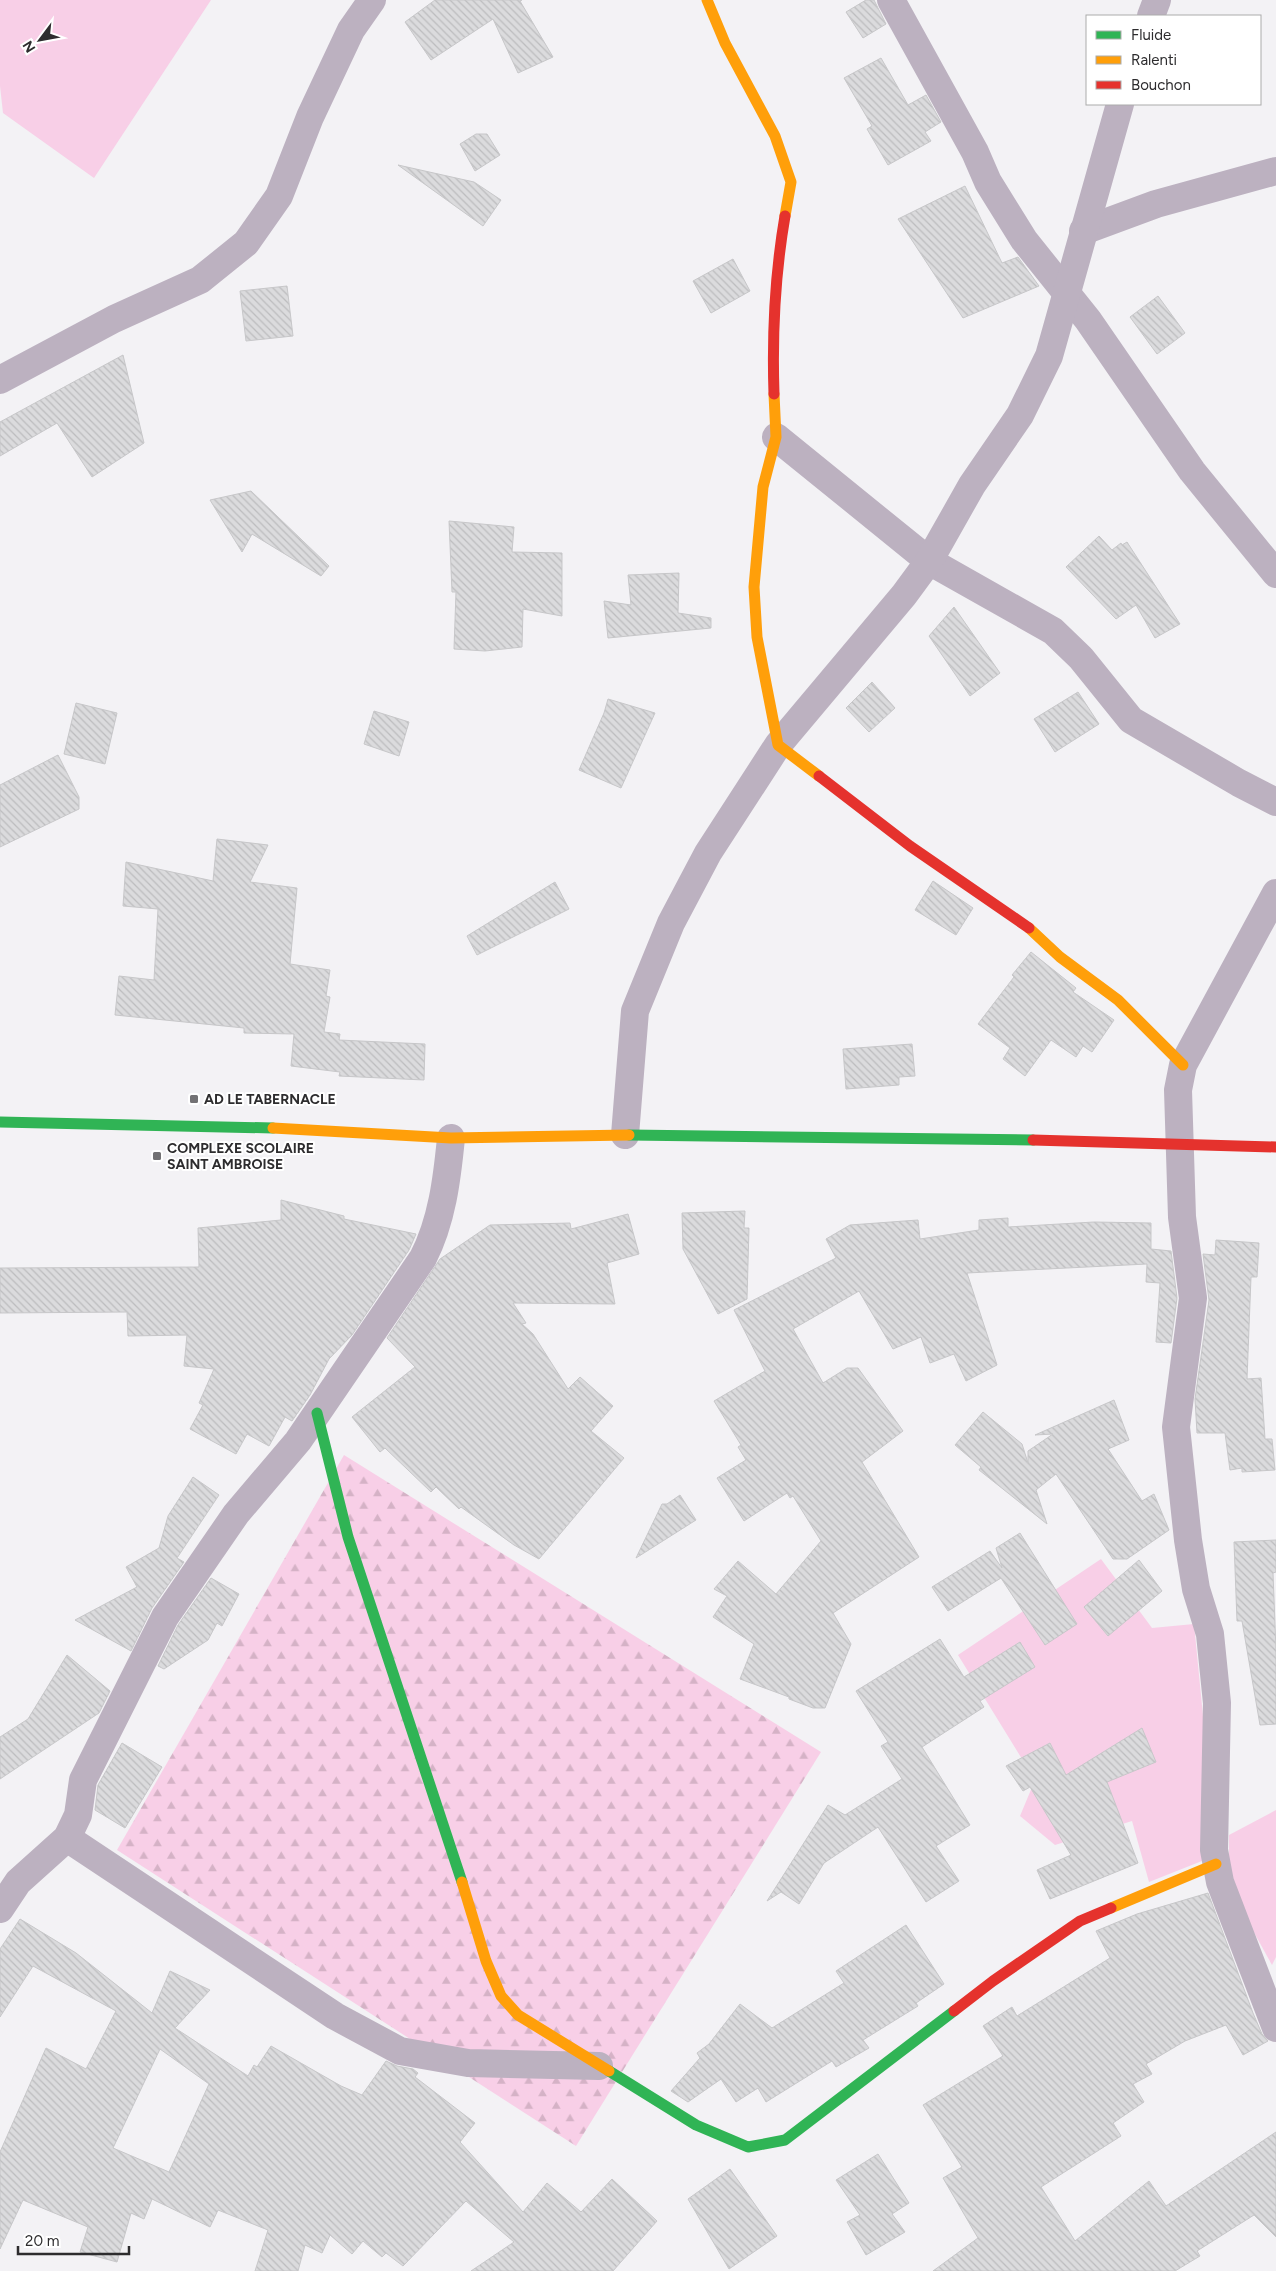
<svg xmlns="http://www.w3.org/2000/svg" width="1276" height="2271" viewBox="0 0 1276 2271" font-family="Figtree,sans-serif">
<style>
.green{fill:#f8cfe7}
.forest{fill:url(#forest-firs)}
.building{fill:url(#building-back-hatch);stroke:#c7c7c9;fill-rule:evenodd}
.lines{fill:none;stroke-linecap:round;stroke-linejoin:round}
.street{stroke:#bcb1c0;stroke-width:28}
.fast{stroke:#30b455;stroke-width:11}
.slow{stroke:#ff9f0a;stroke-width:11}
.jam{stroke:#e5322d;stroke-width:11}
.poi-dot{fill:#727174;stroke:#fff;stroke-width:2}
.labels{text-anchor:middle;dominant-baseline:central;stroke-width:4;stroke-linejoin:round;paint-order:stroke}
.poi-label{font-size:14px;font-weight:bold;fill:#2d2c2e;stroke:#fff;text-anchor:start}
</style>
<defs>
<pattern id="forest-firs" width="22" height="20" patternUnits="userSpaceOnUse" patternTransform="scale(1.25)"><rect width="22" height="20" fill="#f8cfe7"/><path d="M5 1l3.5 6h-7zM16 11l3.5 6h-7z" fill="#d5b2c6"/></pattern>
<pattern id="building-back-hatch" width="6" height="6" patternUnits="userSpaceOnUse" patternTransform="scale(1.25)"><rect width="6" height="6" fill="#dbdbdd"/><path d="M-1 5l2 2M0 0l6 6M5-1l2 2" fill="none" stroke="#bcbcbe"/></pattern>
</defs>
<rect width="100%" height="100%" fill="#f3f2f5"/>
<g class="green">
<path d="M0,0H211L94,178L3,113L0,86Z"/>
<path d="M1101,1559L1152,1628L1194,1624L1203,1716L1207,1859L1149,1882L1132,1821L1055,1845L1020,1816L1035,1780L958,1655Z"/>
<path d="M1276,1810V1957L1272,1965L1246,1918L1229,1866V1835Z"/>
</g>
<path class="forest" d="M344,1455L821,1752L576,2146L117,1850Z"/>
<g class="building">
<path d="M435,0H522L520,1L553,57L518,73L493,19L431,60L405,22Z"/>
<path d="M866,0H874L886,24L863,38L846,12Z"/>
<path d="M881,58L908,105L926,95L941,122L925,132L931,141L888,165L867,129L872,126L844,78Z"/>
<path d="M476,134H487L500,155L475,171L460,144Z"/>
<path d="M398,165L474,182L501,200L483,226Z"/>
<path d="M965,186L1002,263L1018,257L1039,286L963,318L898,219Z"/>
<path d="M733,259L750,291L711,313L693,281Z"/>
<path d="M287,286L293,336L246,341L240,291Z"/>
<path d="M1158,296L1185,333L1157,354L1130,317Z"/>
<path d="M123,355L144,443L92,477L57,423L0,456V422Z"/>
<path d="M251,491L329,566L321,576L252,534L242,552L210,500Z"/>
<path d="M449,521L514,527L512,552L562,553V616L523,609L522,647L485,651L454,649L456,592H452Z"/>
<path d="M1099,536L1112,550L1121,543L1122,545L1127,542L1180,624L1155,638L1136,605L1116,619L1066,567Z"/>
<path d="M679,573L678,613L711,618V628L608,638L604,601L631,605L628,575Z"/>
<path d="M954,607L1000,673L970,696L929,636Z"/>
<path d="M872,682L895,708L869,732L846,708Z"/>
<path d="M1078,692L1099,724L1055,752L1034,719Z"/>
<path d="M608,699L655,713L621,788L579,770L604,713Z"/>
<path d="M76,703L117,713L105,764L64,754Z"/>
<path d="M374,711L409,722L399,756L364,744Z"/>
<path d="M58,755L79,797V809L0,847V785Z"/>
<path d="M217,839L268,845L250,882L297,888L290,964L330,970L326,996L330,997L324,1032L340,1034L339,1040L425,1044L424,1080L339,1076L340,1072L291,1066L294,1034L244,1033V1028L115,1015L119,976L154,980L158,909L123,906L126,862L213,881Z"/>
<path d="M933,881L973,908L956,935L915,910Z"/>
<path d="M555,882L569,909L477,955L467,936Z"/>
<path d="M1031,952L1076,988L1073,992L1114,1020L1092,1052L1083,1046L1076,1057L1051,1040L1025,1076L1003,1059L1010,1048L978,1024L1014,977L1012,975Z"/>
<path d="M912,1044L915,1076L899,1077V1085L846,1089L843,1049Z"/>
<path d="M281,1200L344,1216V1219L416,1234L409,1250L352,1335L329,1359L310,1395L292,1421L285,1417L269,1446L247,1434L236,1454L190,1429L203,1405L199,1403L214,1369L184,1366L187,1335L128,1336L127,1312L0,1313V1268L199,1267L198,1228L281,1220Z"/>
<path d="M745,1211L744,1228H749L747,1299L718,1314L683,1249L682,1213Z"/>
<path d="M628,1214L639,1254L607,1263L615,1304L513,1303L526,1323L522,1324L533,1334L568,1389L580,1377L613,1406L591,1431L624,1458L539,1559L514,1545L461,1507L459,1509L436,1487L431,1492L385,1448L380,1452L352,1417L415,1367L387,1338L440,1259L490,1225L570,1223L571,1229Z"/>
<path d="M1008,1218V1227L1094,1222L1151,1223V1249L1171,1251L1177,1298L1171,1343L1156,1342L1160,1283L1146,1282L1147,1264L967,1273L997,1365L966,1381L954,1354L930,1363L921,1337L893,1349L859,1291L793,1329L823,1383L847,1368H858L903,1431L862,1462L919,1557L833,1613L851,1644L825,1708H813L789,1699V1697L740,1679L754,1644L713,1617L727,1596L714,1589L738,1561L776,1594L821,1541L793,1496L790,1498L787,1493L744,1521L717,1478L746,1460L738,1447L741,1445L714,1401L765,1371L734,1310L836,1258L826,1239L850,1225L918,1220L920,1239L979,1230V1220Z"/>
<path d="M1216,1240L1259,1243L1257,1277H1251L1247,1379L1261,1378L1265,1439H1272L1275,1470L1242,1472V1468L1230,1470L1225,1433H1197L1195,1399L1209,1300L1203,1254L1215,1255Z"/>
<path d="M1114,1400L1129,1440L1108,1449L1142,1501L1154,1494L1169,1530L1127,1559H1113L1056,1474L1036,1490L1047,1524L979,1470L981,1467L955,1445L983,1412L1022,1444L1028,1463V1451L1053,1434L1035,1435Z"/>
<path d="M193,1477L219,1495L177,1558L184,1562L152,1608L131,1651L75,1620L137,1587L126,1567L159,1548L168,1516Z"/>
<path d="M680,1495L696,1520L636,1558L662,1504H667Z"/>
<path d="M1020,1533L1077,1624L1045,1645L1001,1578L948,1611L932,1587L990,1551L1002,1568L996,1548Z"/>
<path d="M1276,1540V1572L1273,1573L1276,1650V1724L1260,1725L1242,1621H1237L1234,1542Z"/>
<path d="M1139,1560L1162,1591L1108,1636L1084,1607Z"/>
<path d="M211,1578L239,1594L222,1626L217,1623L208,1640L164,1669L158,1666L178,1625Z"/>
<path d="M940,1639L964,1677L1020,1642L1035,1667L980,1701L984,1707L922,1747L970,1825L936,1846L959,1881L926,1902L878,1827L824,1863L799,1904L781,1892L767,1901L828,1805L845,1815L902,1779L881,1746L888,1742L856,1691Z"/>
<path d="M67,1655L110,1691L99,1713L0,1779V1737L28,1719Z"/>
<path d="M1142,1728L1156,1762L1107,1782L1138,1863L1050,1899L1037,1870L1071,1855L1030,1787L1023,1791L1006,1766L1050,1743L1066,1775Z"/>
<path d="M122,1743L162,1767L125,1828L95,1810L98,1785Z"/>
<path d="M1208,1893L1253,2013L1262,2034L1268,2041L1243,2055L1226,2025L1185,2041L1146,2064L1152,2074L1133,2084L1144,2102L1113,2123L1121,2136L1041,2187L1075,2241L1149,2181L1166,2206L1276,2132V2237L1254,2215L1197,2251L1200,2256L1175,2271H933L978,2238L943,2178L962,2167L923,2105L1003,2056L983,2026L1012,2007L1017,2016L1110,1958L1096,1931L1137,1914Z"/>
<path d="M20,1919L76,1953L152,2013L170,1971L210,1990L175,2028L248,2076L254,2065L257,2067L271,2046L341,2086L362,2095L386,2061L397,2066L413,2069L418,2073L415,2077L475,2123L460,2142L523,2212L547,2183L581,2212L612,2179L657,2221L613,2271H471L514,2242L466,2201L403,2266L386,2253L382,2257L363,2241L352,2254L330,2235L322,2253L305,2245L298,2271H255L268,2230L218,2210L210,2227L152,2199L144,2219L131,2213L117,2262L80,2252L88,2227L23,2200L0,2249V2152L46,2048L86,2069L116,2011L33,1966L0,2017V1949ZM160,2049L209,2084L169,2172L113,2148Z"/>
<path d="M906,1925L944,1984L916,2003L918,2006L863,2040L869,2048L836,2067L832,2061L766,2102L758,2088L736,2102L721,2079L688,2102L671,2091L700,2058L697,2053L709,2044L740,2004L772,2028L844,1983L836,1971Z"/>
<path d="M878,2154L909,2203L892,2214L905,2232L866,2255L847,2222L860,2215L836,2180Z"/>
<path d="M730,2169L777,2236L729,2269L688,2199Z"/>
</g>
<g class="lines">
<g class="street">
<path d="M891,0L975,152L988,182L1024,240L1088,320L1192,471L1276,574"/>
<path d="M1151,16L1157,0"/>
<path d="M1083,231L1156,204L1276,171"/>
<path d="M0,380L114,319L200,280L246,243L279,196L310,117L351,30L372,0"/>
<path d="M776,437L929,561L1053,631L1081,658L1131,720L1239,783L1276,802"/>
<path d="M1276,893L1183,1065L1178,1090L1182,1217L1193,1298L1176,1427L1188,1540L1196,1589L1210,1634L1217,1703L1214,1850L1220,1882L1276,2028"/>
<path d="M625,1135L635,1011L671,923L708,853L778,745L904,595L929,561L972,485L1020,415L1049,356L1120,104"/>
<path d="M67,1838L335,2016L400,2051L468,2063L599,2066"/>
<path d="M0,1909L18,1882L67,1838L78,1815L83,1780L165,1617L236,1514L298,1441L423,1258C442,1221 447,1179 451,1138"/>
</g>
<g class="fast">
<path d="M0,1122L273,1128"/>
<path d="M629,1135L1033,1140"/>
<path d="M317,1413L348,1537L462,1882"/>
<path d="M609,2071L696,2125L748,2147L785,2140L954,2011"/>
</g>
<g class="slow">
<path d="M707,0L725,43L775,136L791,182L785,216"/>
<path d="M774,394L776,437L763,487L754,587L757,637L778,745L819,776"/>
<path d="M1029,928L1060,957L1118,1000L1183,1065"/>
<path d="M273,1128L451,1138L629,1135"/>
<path d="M462,1882L486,1961L501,1996L518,2015L609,2071"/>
<path d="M1111,1908L1216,1864"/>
</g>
<g class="jam">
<path d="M774,394C772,334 775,274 785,216"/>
<path d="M819,776L910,846L1029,928"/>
<path d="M1033,1140L1276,1147"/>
<path d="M954,2011L993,1981L1080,1921L1111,1908"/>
</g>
</g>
<g class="poi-dot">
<rect x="189" y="1094" width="10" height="10" rx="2.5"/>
<rect x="152" y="1151" width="10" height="10" rx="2.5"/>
</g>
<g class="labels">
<g class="poi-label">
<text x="204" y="1099">AD LE TABERNACLE</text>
<text x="167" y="1148">COMPLEXE SCOLAIRE<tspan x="167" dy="16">SAINT AMBROISE</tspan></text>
</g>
</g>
<rect x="1086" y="15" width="175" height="90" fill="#ffffff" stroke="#ababab"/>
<rect x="1096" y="31" width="25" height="8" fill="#30b455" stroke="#ababab"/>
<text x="1131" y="40" font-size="15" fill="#2d2c2e">Fluide</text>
<rect x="1096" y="56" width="25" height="8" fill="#ff9f0a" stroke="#ababab"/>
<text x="1131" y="65" font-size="15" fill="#2d2c2e">Ralenti</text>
<rect x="1096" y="81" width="25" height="8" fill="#e5322d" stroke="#ababab"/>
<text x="1131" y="90" font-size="15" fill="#2d2c2e">Bouchon</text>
<g transform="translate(40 40) rotate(238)" stroke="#ffffff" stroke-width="4" paint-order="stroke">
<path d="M0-4L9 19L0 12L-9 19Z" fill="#2d2c2e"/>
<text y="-8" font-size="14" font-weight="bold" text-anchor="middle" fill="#2d2c2e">N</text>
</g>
<path d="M18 2246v8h111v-8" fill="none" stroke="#2d2c2e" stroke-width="2.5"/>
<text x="25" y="2246" font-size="15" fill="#2d2c2e" stroke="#ffffff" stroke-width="4" paint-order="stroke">20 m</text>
</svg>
